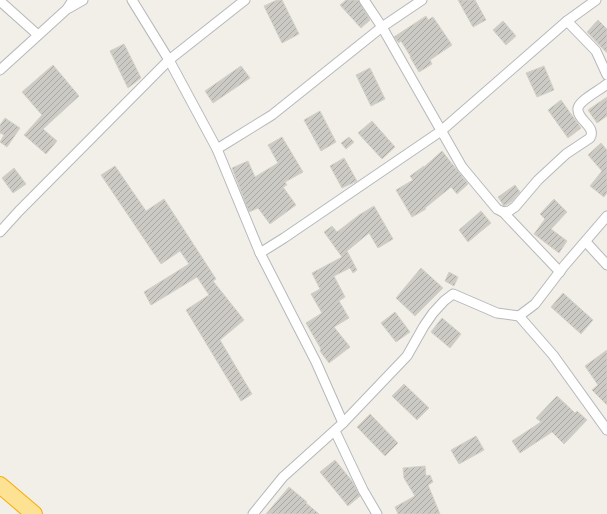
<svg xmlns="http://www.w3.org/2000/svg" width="607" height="514" viewBox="0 0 607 514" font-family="'Source Sans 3',sans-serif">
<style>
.building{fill:url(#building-hatch);stroke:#d6d1c6}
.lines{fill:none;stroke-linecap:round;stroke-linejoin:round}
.street-casing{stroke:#b5b8bc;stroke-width:11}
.highway-casing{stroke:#f9ab00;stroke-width:18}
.street{stroke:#fff;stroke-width:9}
.highway{stroke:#fde293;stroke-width:16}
</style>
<defs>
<pattern id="building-hatch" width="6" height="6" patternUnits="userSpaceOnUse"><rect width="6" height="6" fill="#cccac5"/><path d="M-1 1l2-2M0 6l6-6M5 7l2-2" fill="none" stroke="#a9a8a4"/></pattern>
</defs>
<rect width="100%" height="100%" fill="#f1efe8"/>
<g class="building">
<path d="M277,0H282L299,34L282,43L264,6Z"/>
<path d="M346,0H358L370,20L361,28L340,5Z"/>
<path d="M458,0H475L486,20L473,27Z"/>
<path d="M426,16L428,20L433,17L452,45L430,60L432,64L419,72L410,57H411L401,41L399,43L394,37Z"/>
<path d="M598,20L607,29V53L587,32Z"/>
<path d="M503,21L516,36L506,45L493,30Z"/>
<path d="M124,44L141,78L128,88L110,51Z"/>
<path d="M53,65L79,96L43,129L57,141L46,154L24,135L42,115L22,92Z"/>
<path d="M241,66L250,78L213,103L205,91Z"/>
<path d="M544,66L554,90L537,97L526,73Z"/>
<path d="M370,68L385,99L371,106L356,75Z"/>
<path d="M607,97V116L597,123L588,110Z"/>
<path d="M561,100L581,128L568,138L548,110Z"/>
<path d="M320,111L336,142L321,151L304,120Z"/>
<path d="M5,118L20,128L7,147L0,142L4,135L0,133V125Z"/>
<path d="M372,121L395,147L382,159L358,133Z"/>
<path d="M282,137L303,172L285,182L287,185L283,187L296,205L270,224L258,208L249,212L232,168L248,161L255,177L278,163L268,145Z"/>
<path d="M349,137L354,142L346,149L341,143Z"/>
<path d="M601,143L607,150V193L604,197L590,186L602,171L588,155Z"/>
<path d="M442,151L468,184L457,194L451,187L425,208L426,209L412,217L396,190L413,180L410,176L424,166V167Z"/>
<path d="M344,158L357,181L342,188L330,166Z"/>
<path d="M115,166L146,211L164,199L216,279L213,281L244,320L220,340L252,394L241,401L186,310L209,295L197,277L151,305L144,292L189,264L180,251L161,264L101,175Z"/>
<path d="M14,168L26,184L13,193L2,178Z"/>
<path d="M515,185L520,192L511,202L504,206L498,197Z"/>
<path d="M554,199L567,212L551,229L567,241L559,253L534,234L545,219L540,214Z"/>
<path d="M374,206L393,239L378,248L369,233L347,251L357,270L353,273L350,268L334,276L345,297L339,301L349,318L334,327L350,347L329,363L320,351L321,349L306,323L322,313L311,294L320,289L312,273L342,257L324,232L332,226L337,232L359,215Z"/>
<path d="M481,211L491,223L468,242L459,230Z"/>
<path d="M421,268L443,288L415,316L396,298Z"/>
<path d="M449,272L458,277L454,286L445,281Z"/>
<path d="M563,293L593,320L581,334L551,307Z"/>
<path d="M395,312L410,332L396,342L381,323Z"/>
<path d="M442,318L461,334L450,348L431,332Z"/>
<path d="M607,350V405L592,390L598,385L585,366Z"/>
<path d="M404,384L429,408L417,420L392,396Z"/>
<path d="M557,396L575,413L577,411L587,420L564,444L552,432L520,453L512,441L541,422L536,418Z"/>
<path d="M370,414L398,443L385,456L357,427Z"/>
<path d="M476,436L484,450L459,464L451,450Z"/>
<path d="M335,460L352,481L360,496L348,506L320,472Z"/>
<path d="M425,466L426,476L430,475L433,482L428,485L440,514H398L395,507L415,496L404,478L403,468Z"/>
<path d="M289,487L307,502L306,503L319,514H266Z"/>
</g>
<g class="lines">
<defs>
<g id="street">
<path d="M132,0L169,60L217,149L260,253L316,362L343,423"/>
<path d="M364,0L382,27L462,167L497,209L503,212L509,211L515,207L538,180L566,154L590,138C597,126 576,120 578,108C580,100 600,90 607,84"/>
<path d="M0,1L38,35"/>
<path d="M69,8L83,0"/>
<path d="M567,21L596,51L607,75"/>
<path d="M0,70L67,9L73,0"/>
<path d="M217,149L272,115L382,27L422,0"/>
<path d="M503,212L560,272"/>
<path d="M0,232L19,211L169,60L245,0"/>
<path d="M586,242L607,265"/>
<path d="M260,253L284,238L441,131L567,21L596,0"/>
<path d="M519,316L553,355L607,430"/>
<path d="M335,431L363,490L377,514"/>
<path d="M253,514L283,477L343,423L407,356L424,326L433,313L444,301L453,294L497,313L519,316L535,304L564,266L607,216"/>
</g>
<path id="highway" d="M0,485L34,514"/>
</defs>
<use href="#street" class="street-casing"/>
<use href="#highway" class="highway-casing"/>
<use href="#street" class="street"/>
<use href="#highway" class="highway"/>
</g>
</svg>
